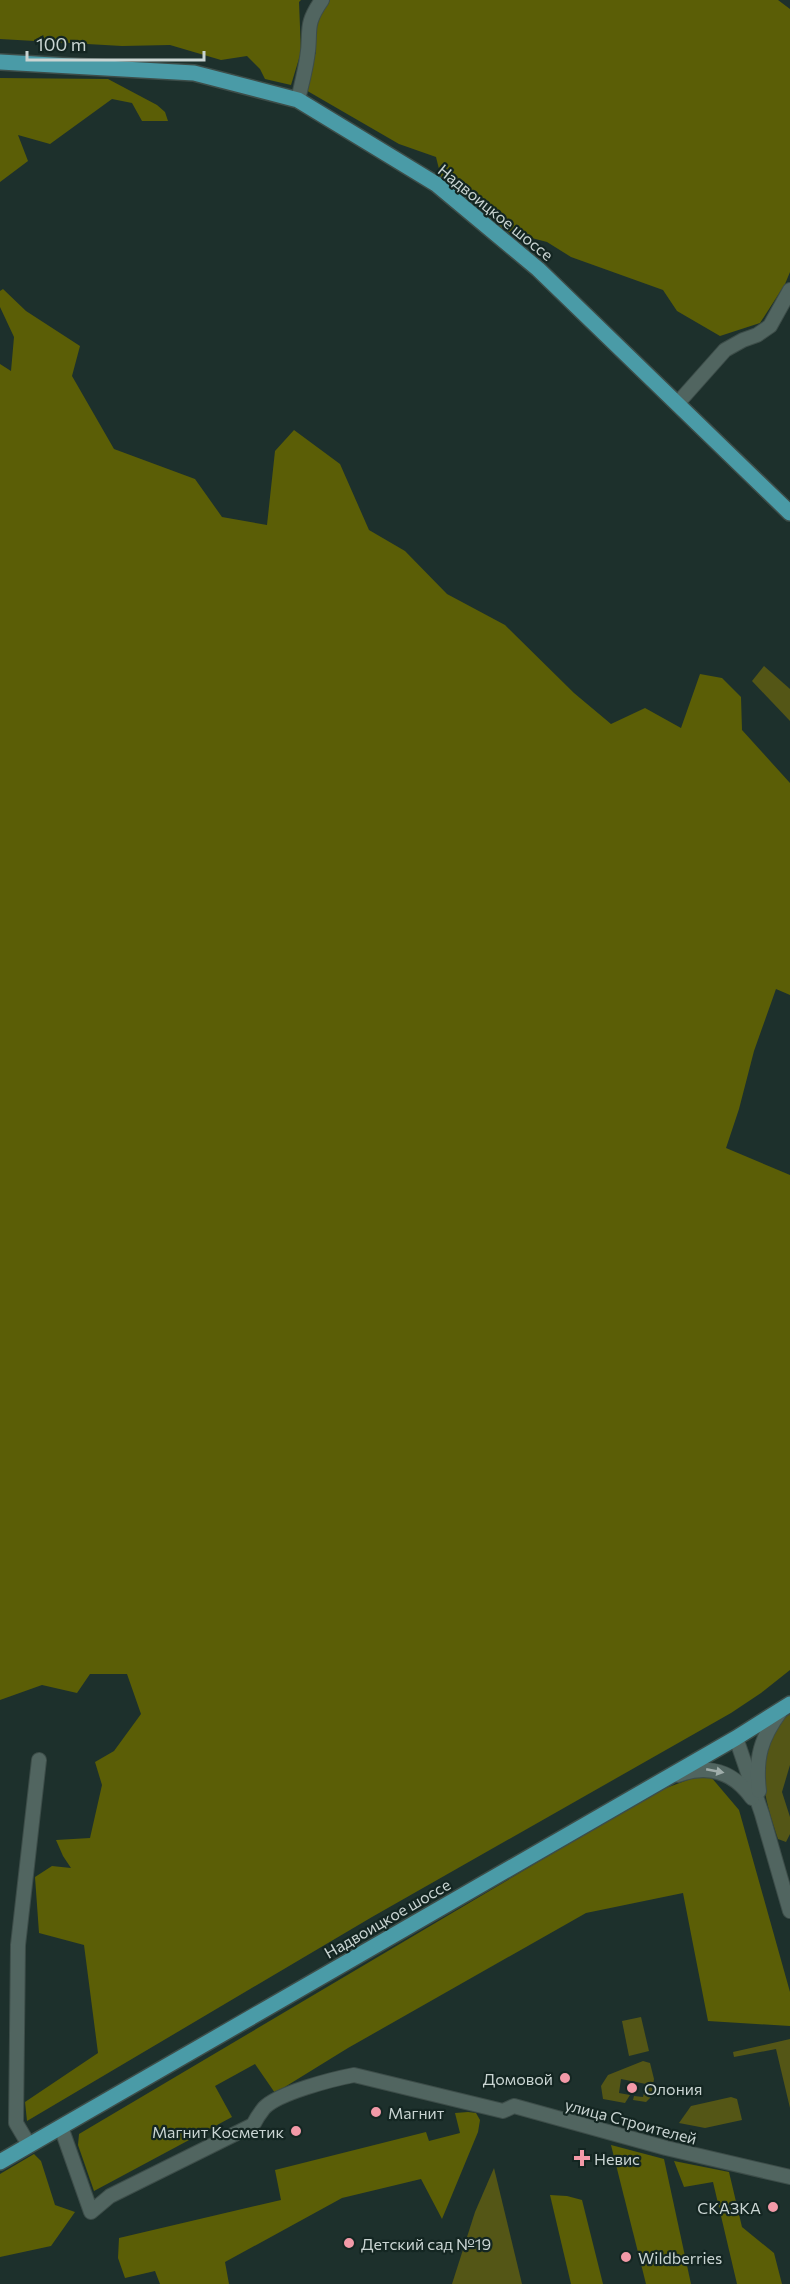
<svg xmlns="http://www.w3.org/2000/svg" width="790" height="2284" viewBox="0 0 790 2284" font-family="Commissioner,sans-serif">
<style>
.green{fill:#545616}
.forest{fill:#5b5e06}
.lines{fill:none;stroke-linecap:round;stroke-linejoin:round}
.minor-casing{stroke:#3d4d49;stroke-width:16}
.major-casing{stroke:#3d4d49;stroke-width:18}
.minor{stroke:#516560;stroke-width:14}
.major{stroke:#4a9ba7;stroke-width:15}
.oneway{fill:#9fadaa}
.poi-dot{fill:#f39aa8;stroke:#142622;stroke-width:2}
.labels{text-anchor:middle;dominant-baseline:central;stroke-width:4.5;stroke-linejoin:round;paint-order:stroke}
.street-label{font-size:16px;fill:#c9d4d2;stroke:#142622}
.poi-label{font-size:16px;fill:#c9d4d2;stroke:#142622;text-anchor:start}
</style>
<rect width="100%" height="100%" fill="#1d302c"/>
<g class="green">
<path d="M764,666L790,689V721L752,681Z"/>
<path d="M787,1715H790V1765L782,1792L790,1817V1834L786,1842L778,1839C764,1797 749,1749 787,1715Z"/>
<path d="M641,2017L649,2051L629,2056L622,2021Z"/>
<path d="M790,2039V2108L776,2049L734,2057L733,2052Z"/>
<path d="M643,2061L650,2063L654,2079L651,2097L646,2102L633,2100L634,2096L643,2097L646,2084L621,2079L619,2093L630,2095L625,2103L603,2099L601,2086L608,2075Z"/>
<path d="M731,2097L737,2099L742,2120L705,2128L679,2123L691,2106Z"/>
<path d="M494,2168L522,2284H452L475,2212Z"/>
</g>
<g class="forest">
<path d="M0,0H301L299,2L301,52L291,85L265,79L260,69L247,56L221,60L170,45L122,46L0,39Z"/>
<path d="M330,0H778L790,9V272L785,284L760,323L720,336L677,311L663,290L571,257L547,242L505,231L477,203L441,177L436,157L399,144L304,89L307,68L316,53L309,41L313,27Z"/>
<path d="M0,78L108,79L157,105L165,112L168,121H142L132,103L112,99L50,144L18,135L28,161L0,182Z"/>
<path d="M3,289L26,311L80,346L72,376L114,449L195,479L222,517L267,525L275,451L294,430L340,464L369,530L405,551L447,594L505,625L574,693L611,724L645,708L681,728L700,674L722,678L741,697L742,730L790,783V995L776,989L754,1051L739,1109L726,1148L790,1175V1670L761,1693L731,1713L372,1917L27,2121L25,2102L98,2053L84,1945L39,1933L35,1877L52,1866L71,1868L63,1856L56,1840L90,1838L102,1785L95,1762L114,1751L141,1714L127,1674H90L77,1693L42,1685L0,1700V364L11,371L14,337L0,307V291Z"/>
<path d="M711,1777L739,1810L790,1992V2026L708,2021L683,1893L586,1913L348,2048L275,2093L255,2064L215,2086L232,2117L94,2191L78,2145L79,2134L658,1791L693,1778Z"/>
<path d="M468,2112L476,2113L480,2120L478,2132L442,2219L421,2179L342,2198L225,2262L229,2284H160L155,2271L125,2278L118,2258L119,2238L281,2200L275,2170L426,2132L429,2141L460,2133L455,2113Z"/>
<path d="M611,2145L664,2159L691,2284H646Z"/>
<path d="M34,2154L41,2161L55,2205L75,2212L51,2246L0,2257V2174Z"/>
<path d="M674,2161L729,2172L742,2227L774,2253L782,2284H737L713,2182L684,2187Z"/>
<path d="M550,2195L567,2196L582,2200L603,2284H571Z"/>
</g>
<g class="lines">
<defs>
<g id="minor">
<path d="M298,100C301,86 305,72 307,58C312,31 303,27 322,0"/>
<path d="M677,404L725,350L743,340L757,335L770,326L790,290"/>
<path d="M736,1738L762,1814L790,1911"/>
<path d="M678,1775C708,1764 733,1771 752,1798"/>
<path d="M759,1791C755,1758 761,1738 780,1712"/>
<path d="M61,2127L91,2212L110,2196L253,2125C256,2119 260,2113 264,2108C278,2093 333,2079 354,2075L503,2111L514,2106L666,2148L790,2177"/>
<path d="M29,2145L16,2123L18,1945L39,1760"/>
</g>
<g id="major">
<path d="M0,62L194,73L298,100L436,184L538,269L790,513"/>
<path d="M0,2162L736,1738L790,1704"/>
</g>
</defs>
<use href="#minor" class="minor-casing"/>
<use href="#major" class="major-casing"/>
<use href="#minor" class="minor"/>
<use href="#major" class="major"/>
</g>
<defs><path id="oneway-solid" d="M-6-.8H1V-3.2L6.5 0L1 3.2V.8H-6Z" transform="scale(1.5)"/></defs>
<use class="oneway" href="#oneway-solid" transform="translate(715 1771) rotate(11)"/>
<g class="poi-dot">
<circle cx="565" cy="2078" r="6"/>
<circle cx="632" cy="2088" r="6"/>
<circle cx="376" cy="2112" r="6"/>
<circle cx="296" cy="2131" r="6"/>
<path d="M579 2149h6v6h6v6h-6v6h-6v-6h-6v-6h6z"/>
<circle cx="773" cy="2207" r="6"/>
<circle cx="349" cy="2243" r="6"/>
<circle cx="626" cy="2257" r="6"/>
</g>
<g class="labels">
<g class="street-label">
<text transform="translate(496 212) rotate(39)">Надвоицкое шоссе</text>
<text transform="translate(387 1918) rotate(-30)">Надвоицкое шоссе</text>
<text transform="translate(631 2121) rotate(15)">улица Строителей</text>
</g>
<g class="poi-label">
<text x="553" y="2078" text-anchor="end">Домовой</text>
<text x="644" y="2088">Олония</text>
<text x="388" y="2112">Магнит</text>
<text x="284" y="2131" text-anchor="end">Магнит Косметик</text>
<text x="594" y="2158">Невис</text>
<text x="761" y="2207" text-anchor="end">СКАЗКА</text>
<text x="361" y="2243">Детский сад №19</text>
<text x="638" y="2257">Wildberries</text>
</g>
</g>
<path d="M27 51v9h177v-9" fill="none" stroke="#c9d4d2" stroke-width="3"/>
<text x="36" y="51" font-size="18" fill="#c9d4d2" stroke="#142622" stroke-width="4.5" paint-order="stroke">100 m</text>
</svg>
